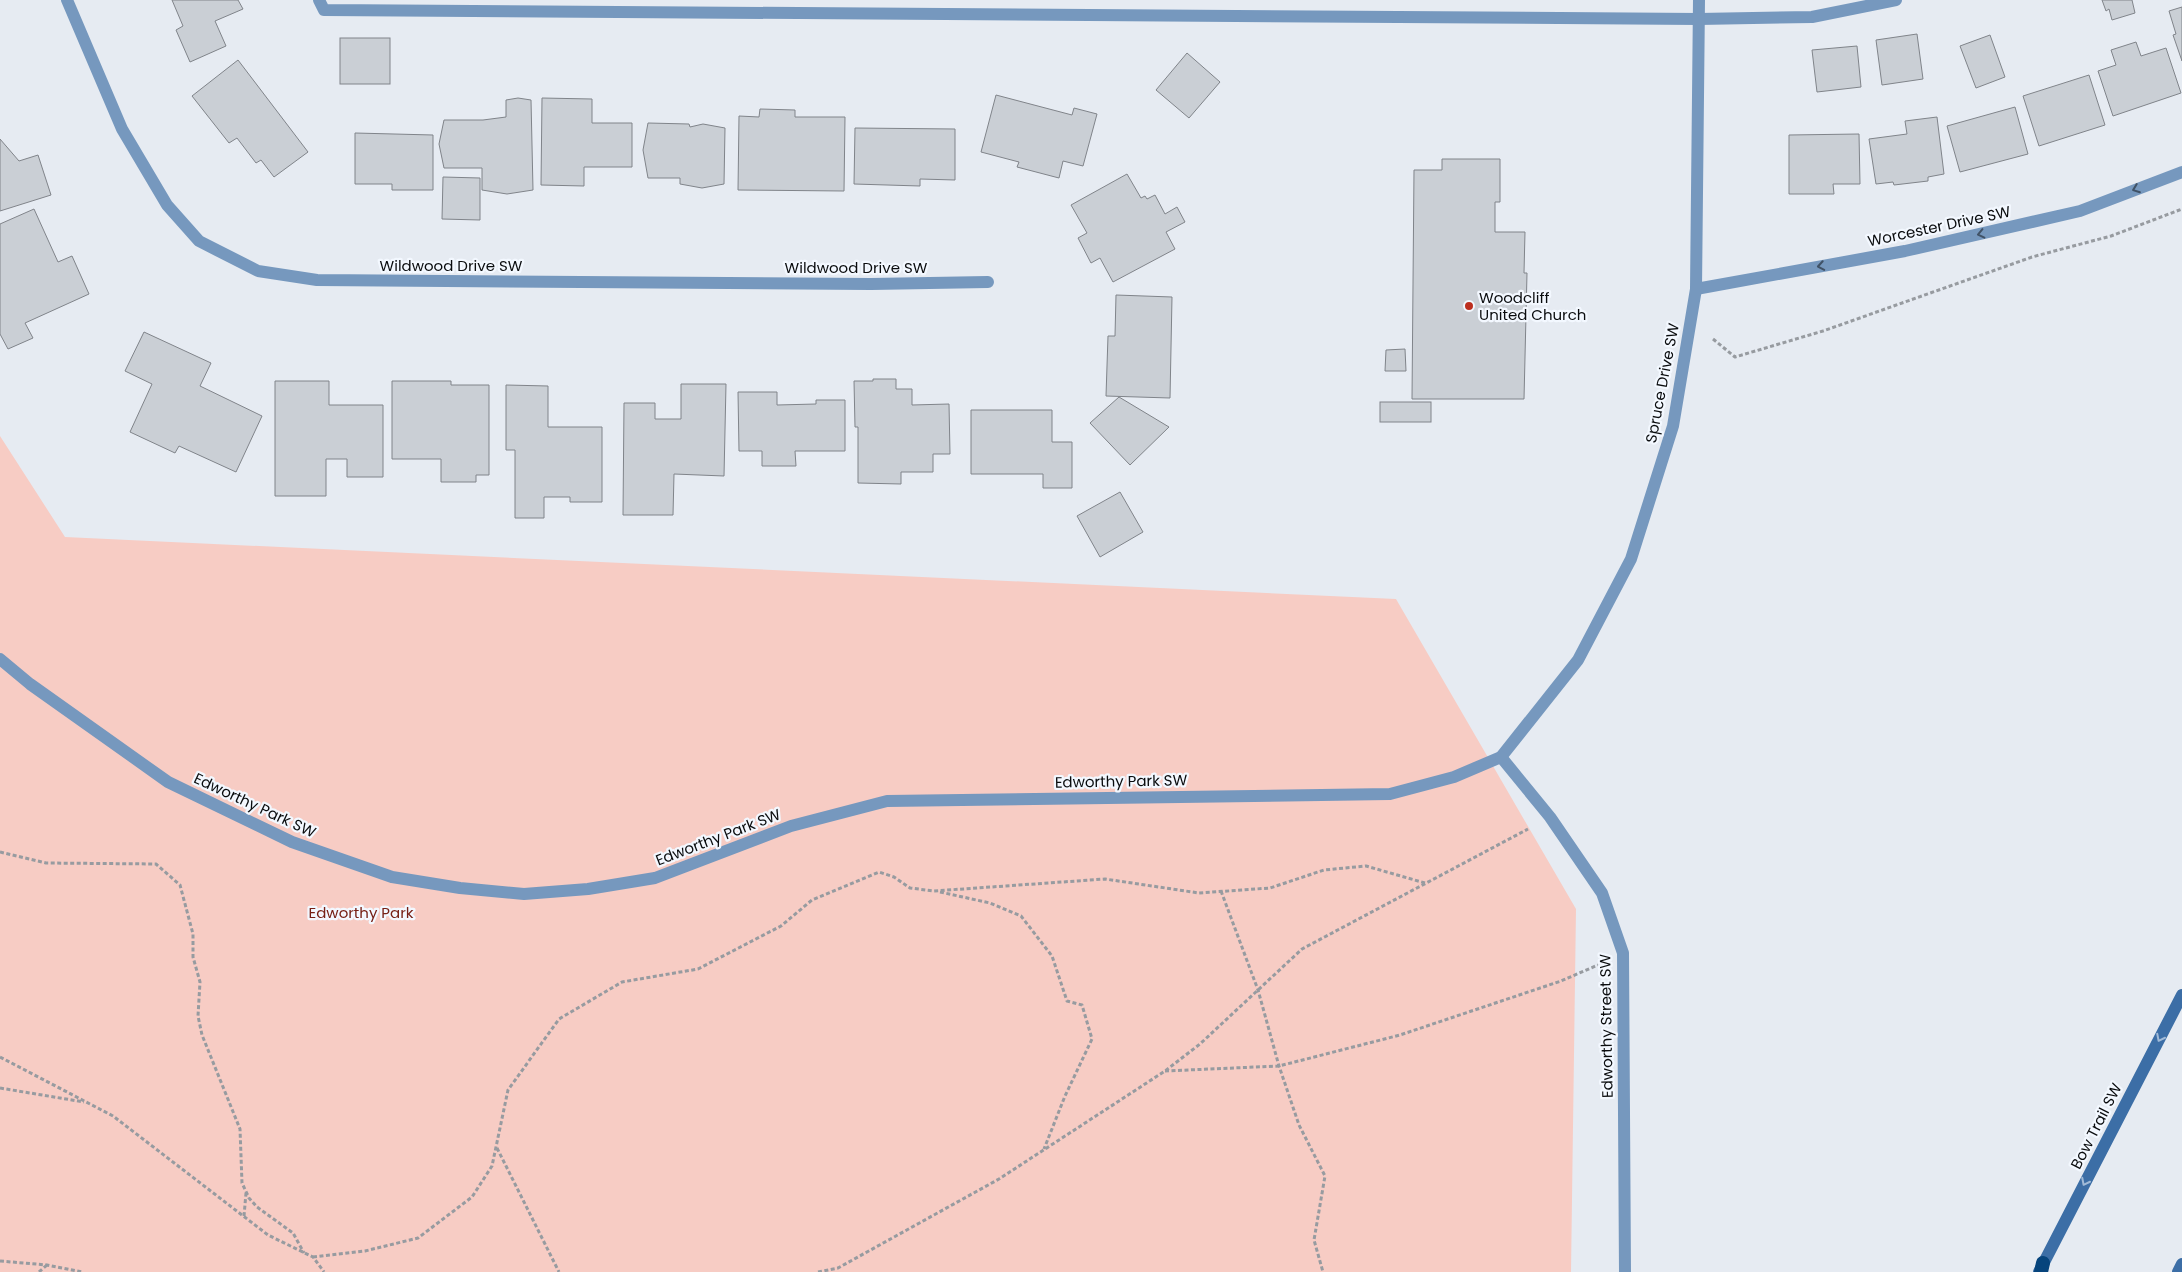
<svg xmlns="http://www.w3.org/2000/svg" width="2182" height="1272" viewBox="0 0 2182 1272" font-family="Poppins,sans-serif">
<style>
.green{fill:#f7ccc4}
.building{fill:#cacfd5;stroke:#80848a}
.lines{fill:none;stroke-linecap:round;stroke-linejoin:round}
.path{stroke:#979ba0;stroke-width:3;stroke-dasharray:4 2.5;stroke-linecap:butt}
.service{stroke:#7698be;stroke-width:12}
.minor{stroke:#7698be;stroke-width:12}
.secondary{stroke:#3c6ea6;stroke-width:12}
.trunk{stroke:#06447c;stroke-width:14}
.oneway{stroke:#405266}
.oneway2{stroke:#a1bad7}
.poi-dot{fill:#bc2f1f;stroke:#f3f8ff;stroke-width:2}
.labels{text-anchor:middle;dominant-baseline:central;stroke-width:4.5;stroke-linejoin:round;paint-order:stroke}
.street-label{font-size:15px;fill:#0a0c0e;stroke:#f3f8ff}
.poi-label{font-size:15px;fill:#0a0c0e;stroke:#f3f8ff;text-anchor:start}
.park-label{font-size:15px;fill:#772015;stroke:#f3f8ff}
</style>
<rect width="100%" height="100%" fill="#e6ebf2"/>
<path class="green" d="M0,436L65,537L1396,599L1576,909L1571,1272H0Z"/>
<g class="building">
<path d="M172,0H238L243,9L215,21L226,46L190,62L176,30L183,26Z"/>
<path d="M2102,0H2132L2135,13L2112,20L2109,9L2106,11Z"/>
<path d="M2182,7V61L2173,35L2176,34L2169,11Z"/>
<path d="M1917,34L1923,79L1882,85L1876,40Z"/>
<path d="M1990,35L2005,77L1976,88L1960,46Z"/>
<rect x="340" y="38" width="50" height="46"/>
<path d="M2136,42L2141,56L2166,48L2181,93L2113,116L2098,71L2116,65L2111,50Z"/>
<path d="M1857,46L1861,87L1817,92L1812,50Z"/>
<path d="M1187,53L1220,82L1189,118L1156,90Z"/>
<path d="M238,60L308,152L274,177L261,160L256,163L237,138L229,143L192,96Z"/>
<path d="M2089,75L2105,125L2039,146L2023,96Z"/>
<path d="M996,95L1072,115L1074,108L1097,114L1083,166L1063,161L1059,178L1017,167L1019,162L981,152Z"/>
<path d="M518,98L531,100L533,190L507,194L482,190V168H444L439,144L444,120H483L506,117V100Z"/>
<path d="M542,98L592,99V123H632V167H584V186L541,185Z"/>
<path d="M2015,107L2028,154L1960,172L1947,126Z"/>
<path d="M760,109L795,110V117H845L844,191L738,190L739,116L759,117Z"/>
<path d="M1937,117L1944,174L1928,177V181L1894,185L1893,182L1876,184L1869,139L1907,134L1905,121Z"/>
<path d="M648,123L689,124L690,127L703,124L725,128L724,184L702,188L680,184V178H648L643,150Z"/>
<path d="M855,128L955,129V180L920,179V186L854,184Z"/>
<path d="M355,133L433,135V190H392V184H355Z"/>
<path d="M1859,134L1860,184H1833L1834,194H1789V135Z"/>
<path d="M0,139L19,161L38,155L51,195L0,211Z"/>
<path d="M1442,159H1500V202H1495V232H1525L1524,273H1527L1524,399H1412L1414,170H1442Z"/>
<path d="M1127,174L1141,198L1145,196L1147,199L1155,195L1165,214L1177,207L1185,222L1166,232L1175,249L1113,282L1100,258L1091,263L1078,238L1087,233L1071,205Z"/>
<path d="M443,177L480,178V220L442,219Z"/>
<path d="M34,209L58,262L72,256L89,294L25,323L33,338L8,349L0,334V224Z"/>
<path d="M1116,295L1172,297L1170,398L1106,396L1108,336H1115Z"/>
<path d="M144,332L211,363L200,386L262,416L236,472L179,446L175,453L130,432L152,384L125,371Z"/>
<path d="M1405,349L1406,371H1385L1386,350Z"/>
<path d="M873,379H896V389H912V405L949,404L950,454H933V472H901V484L858,483V427H855L854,381H873Z"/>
<path d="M275,381H329V405H383V477H347V459H326V496H275Z"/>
<path d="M392,381H451V385H489V475H476V482H441V459H392Z"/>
<path d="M681,384H726L724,476L674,474L673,515H623L624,403H655V419H681Z"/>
<path d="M506,385L548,386V427H602V502H570V497H544V518H515V450H506Z"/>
<path d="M738,392H777V405L816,404V400H845V451H795L796,466H762V451H739Z"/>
<path d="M1119,397L1169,427L1130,465L1090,423Z"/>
<rect x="1380" y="402" width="51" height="20"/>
<path d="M971,410H1052V442H1072V488H1043V474H971Z"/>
<path d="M1120,492L1143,532L1100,557L1077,516Z"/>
</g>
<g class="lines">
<g class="path">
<path d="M1713,339L1735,357L1823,331L2032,257L2111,236L2182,209"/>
<path d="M0,852L46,863L156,864L180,885L193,934V957L200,982L198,1016L202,1035L240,1129L242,1183L249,1198L257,1207L293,1233L304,1253"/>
<path d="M1221,891L1258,990L1279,1066L1299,1125L1325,1176L1314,1240L1323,1272"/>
<path d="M940,892L990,903L1021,916L1052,956L1067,1001L1082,1005L1092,1039L1065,1096L1044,1149"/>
<path d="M0,1057L113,1116L268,1235L313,1257L324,1272"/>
<path d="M1165,1071L1279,1066L1400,1035L1561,981L1598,965"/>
<path d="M0,1088L84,1102"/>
<path d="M497,1148L559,1272"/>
<path d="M244,1216L246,1193"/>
<path d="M313,1257L365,1251L418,1238L472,1197L492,1166L508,1090L559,1019L622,982L698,969L781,926L812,900L879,872L894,877L910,888L934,891L1105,879L1199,893L1270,888L1324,870L1366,866L1425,883"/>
<path d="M0,1261L47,1265L82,1272"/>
<path d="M39,1272L47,1265"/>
<path d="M818,1272L838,1268L999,1179L1165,1071L1200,1044L1302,949L1528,829"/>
</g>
<path class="service" d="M319,0L324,10L1699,19L1812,17L1896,0"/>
<g class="minor">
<path d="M67,0L122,129L167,205L199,241L258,271L317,280L871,284L988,282"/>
<path d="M1696,289L1905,251L2080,211L2182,172"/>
<path d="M0,659L30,684L168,782L292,842L392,877L460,888L524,894L588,889L655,878L791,826L887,801L1390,794L1454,777L1501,757L1578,660L1631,559L1673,426L1696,289L1699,0"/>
<path d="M1501,757L1550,817L1602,893L1623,953L1625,1272"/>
</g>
<g class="secondary">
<path d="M2039,1272L2182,995"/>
<path d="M2178,1272L2182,1264"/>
</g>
<path class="trunk" d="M2041,1272L2043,1263"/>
</g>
<defs><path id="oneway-chevron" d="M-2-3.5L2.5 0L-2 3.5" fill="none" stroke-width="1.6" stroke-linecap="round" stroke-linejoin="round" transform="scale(1.25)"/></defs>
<g class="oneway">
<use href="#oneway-chevron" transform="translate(2136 189) rotate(159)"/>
<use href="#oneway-chevron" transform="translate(1981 234) rotate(167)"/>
<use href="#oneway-chevron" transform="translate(1821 266) rotate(170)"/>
</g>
<g class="oneway2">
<use href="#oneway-chevron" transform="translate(2160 1038) rotate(117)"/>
<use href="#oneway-chevron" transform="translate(2085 1182) rotate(117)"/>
</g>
<circle class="poi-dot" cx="1469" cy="306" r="5"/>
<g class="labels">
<g class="street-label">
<text transform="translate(1939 226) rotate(-12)">Worcester Drive SW</text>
<text x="451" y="265">Wildwood Drive SW</text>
<text x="856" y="267">Wildwood Drive SW</text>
<text transform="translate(1662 383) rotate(-79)">Spruce Drive SW</text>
<text transform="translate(1121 781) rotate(-1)">Edworthy Park SW</text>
<text transform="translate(255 805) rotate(25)">Edworthy Park SW</text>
<text transform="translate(718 837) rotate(-21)">Edworthy Park SW</text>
<text transform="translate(1606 1026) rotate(-91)">Edworthy Street SW</text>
<text transform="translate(2096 1126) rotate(-63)">Bow Trail SW</text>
</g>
<g class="poi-label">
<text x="1479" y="297">Woodcliff<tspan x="1479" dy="17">United Church</tspan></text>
</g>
<g class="park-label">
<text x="361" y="912">Edworthy Park</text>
</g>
</g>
</svg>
